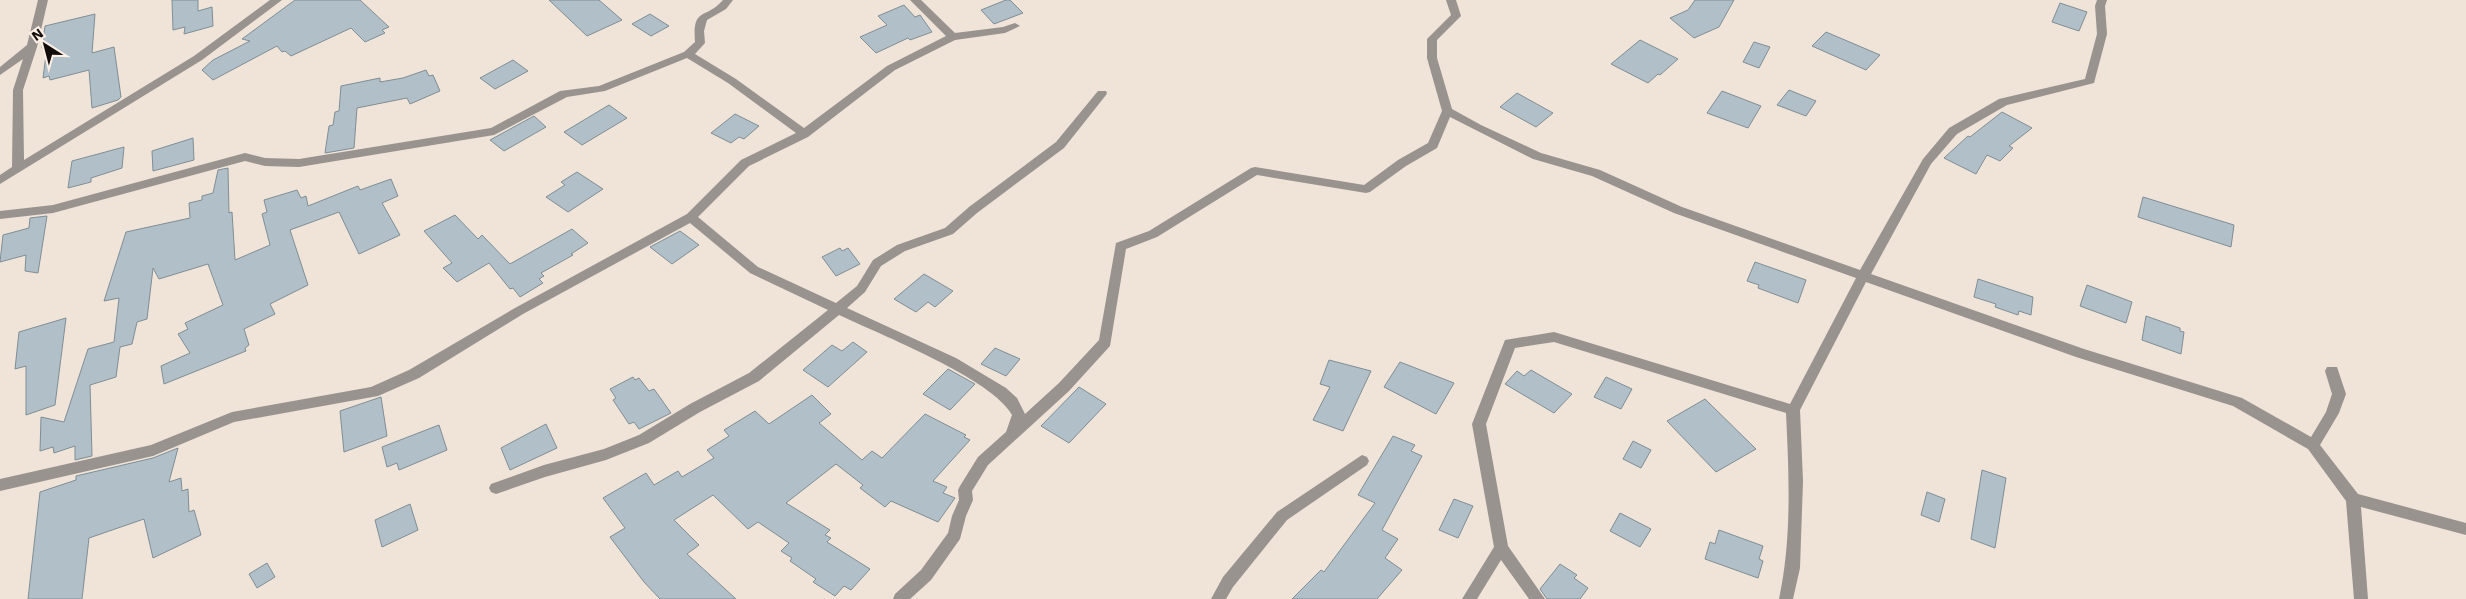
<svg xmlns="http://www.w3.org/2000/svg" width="2466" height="599" viewBox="0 0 2466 599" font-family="'Work Sans',sans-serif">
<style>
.building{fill:#b1c0c8;stroke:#7f8e95}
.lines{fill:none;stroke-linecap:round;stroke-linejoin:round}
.street{fill:#98938e;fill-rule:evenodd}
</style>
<rect width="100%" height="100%" fill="#f0e3d8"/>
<g class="building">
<path d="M172,0H198V11L212,7L213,26L184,34L185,27L173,30Z"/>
<path d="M295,0H360L389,27L382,30L385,33L365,42L351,28L291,56L285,51L282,52L277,46L213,80L202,70L213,60L250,41L242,39Z"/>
<path d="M549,0H599L622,20L587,36Z"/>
<path d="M1006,0H1010L1023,13L994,24L981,10Z"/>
<path d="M1695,0H1734L1719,27L1694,38L1670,18L1688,10Z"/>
<path d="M2060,3L2087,12L2079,31L2052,22Z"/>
<path d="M904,5L915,17L920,15L932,32L910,40L908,38L876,53L860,37L887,25L878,16Z"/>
<path d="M95,14L92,53L114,47L121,97L118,100L92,108L89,70L50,80L49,76L43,78L47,47L42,48L45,26Z"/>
<path d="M650,14L669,26L651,36L632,24Z"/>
<path d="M1826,32L1866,49L1880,55L1866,70L1812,46Z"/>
<path d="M1640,40L1678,59L1660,75L1658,74L1648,83L1611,64Z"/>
<path d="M1754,42L1770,47L1759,68L1743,62Z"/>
<path d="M513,60L528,71L495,89L480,78Z"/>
<path d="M426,70L429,76L433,75L440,91L410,104L407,98L357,108L354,148L325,153L329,126L333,125L335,112L339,111L341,86L380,78V82L403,78Z"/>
<path d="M1789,90L1816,101L1806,116L1777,105Z"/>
<path d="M1722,91L1761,106L1748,128L1707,113Z"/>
<path d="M1517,93L1553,113L1536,127L1500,107Z"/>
<path d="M609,105L627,118L582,145L564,132Z"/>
<path d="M2002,112L2032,128L2009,146L2013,148L2000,161L1987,155L1976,174L1944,158L1968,136L1970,137Z"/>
<path d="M735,114L759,126L744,139L739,137L731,143L711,133Z"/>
<path d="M534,116L546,127L504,151L490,140Z"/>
<path d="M193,138L194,160L153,171L152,151Z"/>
<path d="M124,147L122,168L91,178V182L68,188L72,161Z"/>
<path d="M228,168L229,213L232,212L235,260L270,245L262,214L267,212L264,200L297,190L301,198L306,196L308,206L358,186L360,190L391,179L398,196L382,203L400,235L359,254L339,212L290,230L308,285L270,304L275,314L244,329L249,345L245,348L246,351L164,384L161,366L190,353L178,334L188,329L185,323L223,305L208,264L159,279L153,268L147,319L137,322L132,344L120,347L116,377L90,385L92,456L75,460V446L54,453L53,447L40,451L41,417L64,422L88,349L114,342L119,298L104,301L126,232L190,218L189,203L202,200V196L213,193L218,170Z"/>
<path d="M577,172L603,189L568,212L546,197L565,185L561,182Z"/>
<path d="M2143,197L2234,225L2231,247L2138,217Z"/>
<path d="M455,215L478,239L482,235L510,264L572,229L588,243L571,254L573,255L541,273L544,276L539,279L543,283L520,297L513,288L510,289L489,263L457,282L443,268L452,263L424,231Z"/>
<path d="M47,216L38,273L25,271L26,255L0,262L3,235L29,228L30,218Z"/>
<path d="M680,231L699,245L672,264L650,247Z"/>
<path d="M840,248L842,251L848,248L860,264L836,276L822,257Z"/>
<path d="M1755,262L1806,280L1798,303L1758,288L1759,285L1747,281Z"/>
<path d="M924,274L953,291L935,307L928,302L916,312L894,299Z"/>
<path d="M1978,279L2033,297L2031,315L2019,311L2018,315L1995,307L1996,304L1974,297Z"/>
<path d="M2087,285L2132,302L2126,323L2080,306Z"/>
<path d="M2146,316L2180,328V331L2184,332L2181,354L2142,340Z"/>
<path d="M66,318L55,405L26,415V366L15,369L19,332Z"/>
<path d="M853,342L867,352L828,387L803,370L832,345L842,351Z"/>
<path d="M995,348L1020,359L1006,376L981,364Z"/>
<path d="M1329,360L1371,371L1343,431L1313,420L1330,387L1320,384Z"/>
<path d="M1400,362L1454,383L1436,414L1384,387Z"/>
<path d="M948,369L975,384L950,410L923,394Z"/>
<path d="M1531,370L1572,394L1554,413L1505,384L1517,371L1524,376Z"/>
<path d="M633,377L635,380L639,378L649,391L654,389L671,413L639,429L634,422L629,424L613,400L616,398L610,389Z"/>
<path d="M1606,377L1632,389L1621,409L1594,397Z"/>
<path d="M1079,387L1106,404L1069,443L1041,426Z"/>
<path d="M812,395L831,414L819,423L862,460L872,451L882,458L925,414L966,435L964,437L970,440L933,481L947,487L943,493L955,498L938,522L891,501L885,507L860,488L863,485L836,464L786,503L830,530L825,535L831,538L827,542L870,569L851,590L844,586L835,596L813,582L816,579L790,561L792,558L781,551L789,543L758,522L748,529L713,495L674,520L699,545L687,554L736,599H660L644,582L610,537L625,528L603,498L646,473L654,485L678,471L682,477L714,458L707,450L729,436L724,430L755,411L769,424Z"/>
<path d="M381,397L387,436L344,452L340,411Z"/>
<path d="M1705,399L1756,449L1716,472L1667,421Z"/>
<path d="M546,424L557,448L510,470L501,448Z"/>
<path d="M439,425L447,450L399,470L397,463L387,467L382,447Z"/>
<path d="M1393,436L1415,445L1411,451L1422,456L1382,530L1398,539L1385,558L1402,570L1377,599H1292L1321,570L1324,572L1375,503L1358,495Z"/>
<path d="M1633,441L1651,450L1641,468L1623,459Z"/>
<path d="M178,448L169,482L181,478L182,491L188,489L189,512L194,510L201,535L153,558L144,519L89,538L82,599H28L40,492L76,480V476L153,458Z"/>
<path d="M1982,470L2006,478L1995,548L1971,539Z"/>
<path d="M1927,492L1945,499L1939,522L1921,515Z"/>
<path d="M1454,499L1473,506L1458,538L1439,530Z"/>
<path d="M410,504L418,530L382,547L375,520Z"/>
<path d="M1620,513L1651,529L1640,547L1610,531Z"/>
<path d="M1719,530L1763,546L1759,559L1763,561L1758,578L1705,559L1710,542L1715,544Z"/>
<path d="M267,563L275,577L257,588L249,574Z"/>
<path d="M1560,564L1577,575L1574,578L1588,588L1580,599H1547L1540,589Z"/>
</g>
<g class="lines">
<g class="street">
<path d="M38,0H48L37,47L23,90L24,160L194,56L270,0H282L202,60L0,184V175L12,167L13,90L23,59L0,75V67L27,45Z"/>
<path d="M723,0H733L726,9L707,20L704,31L705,43L695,54L736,79L804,128L887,66L946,36L910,0H921L955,33L1003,27L1015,23L1020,26L1005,33L955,40L895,70L808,137L749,166L698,217L758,267L836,303L857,286L873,260L897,245L945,228L969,207L1056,142L1098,91H1106L1107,93L1106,95L1064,148L977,213L953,234L905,251L881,266L865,292L847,308L956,358L1006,388L1017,398L1025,414L1059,383L1099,340L1116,243L1149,231L1251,168L1255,167L1364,185L1398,160L1428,143L1442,111L1427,58V39L1451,15L1446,0H1456L1461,16L1437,40V58L1452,109L1481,125L1541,153L1600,170L1682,207L1860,270L1923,159L1949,128L1999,99L2085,79L2097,34L2095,6L2097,0H2107L2105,6L2107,34L2094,83L2007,105L1957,134L1931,164L1871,274L2084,349L2242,398L2311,437L2326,412L2332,394L2325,371L2327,367H2337L2346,394L2339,413L2320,445L2358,494L2466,523V535L2361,507L2368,599H2354L2346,501L2308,449L2233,406L2076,357L1866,282L1800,410L1803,481L1800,568L1793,599H1779C1792,539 1789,475 1786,413L1554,342L1515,348L1486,424L1508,546L1545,599H1529L1501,560L1477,599H1462L1494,547L1472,424L1505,340L1554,332L1790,404L1856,278L1674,213L1592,176L1533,159L1450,117L1437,148L1406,166L1370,192L1366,193L1257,175L1157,237L1126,249L1110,346L1069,391L988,465L972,491L973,500L966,516L960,539L931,580L910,599H893L895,594L921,570L948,533L952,516L959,500L958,490L960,486L978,457L1006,432L1012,415C993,379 879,334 839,315L759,381L700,412L649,443L606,460L545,477L496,494L491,492L489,488L491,484L544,465L604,449L639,435L690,404L749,373L828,310L750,273L690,223L523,314L419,378L378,396L234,422L153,456L0,491V479L151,445L232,412L371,387L409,370L515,308L687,214L741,160L796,133L728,83L687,58L605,91L567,97L494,135L299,167L265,166L245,161L53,213L0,219V211L53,205L245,153L265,158L299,159L491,128L560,91L599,86L684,52L695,42C692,6 706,20 723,0Z"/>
<path d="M1362,455L1367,457L1369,461L1367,465L1287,520L1233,587L1226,599H1211L1223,577L1277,512Z"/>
</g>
</g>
<g transform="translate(45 45) rotate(324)" stroke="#fdf0e6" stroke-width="4" paint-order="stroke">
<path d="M0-4L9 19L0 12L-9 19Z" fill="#120d0a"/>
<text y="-8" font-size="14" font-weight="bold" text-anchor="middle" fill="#120d0a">N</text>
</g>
</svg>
